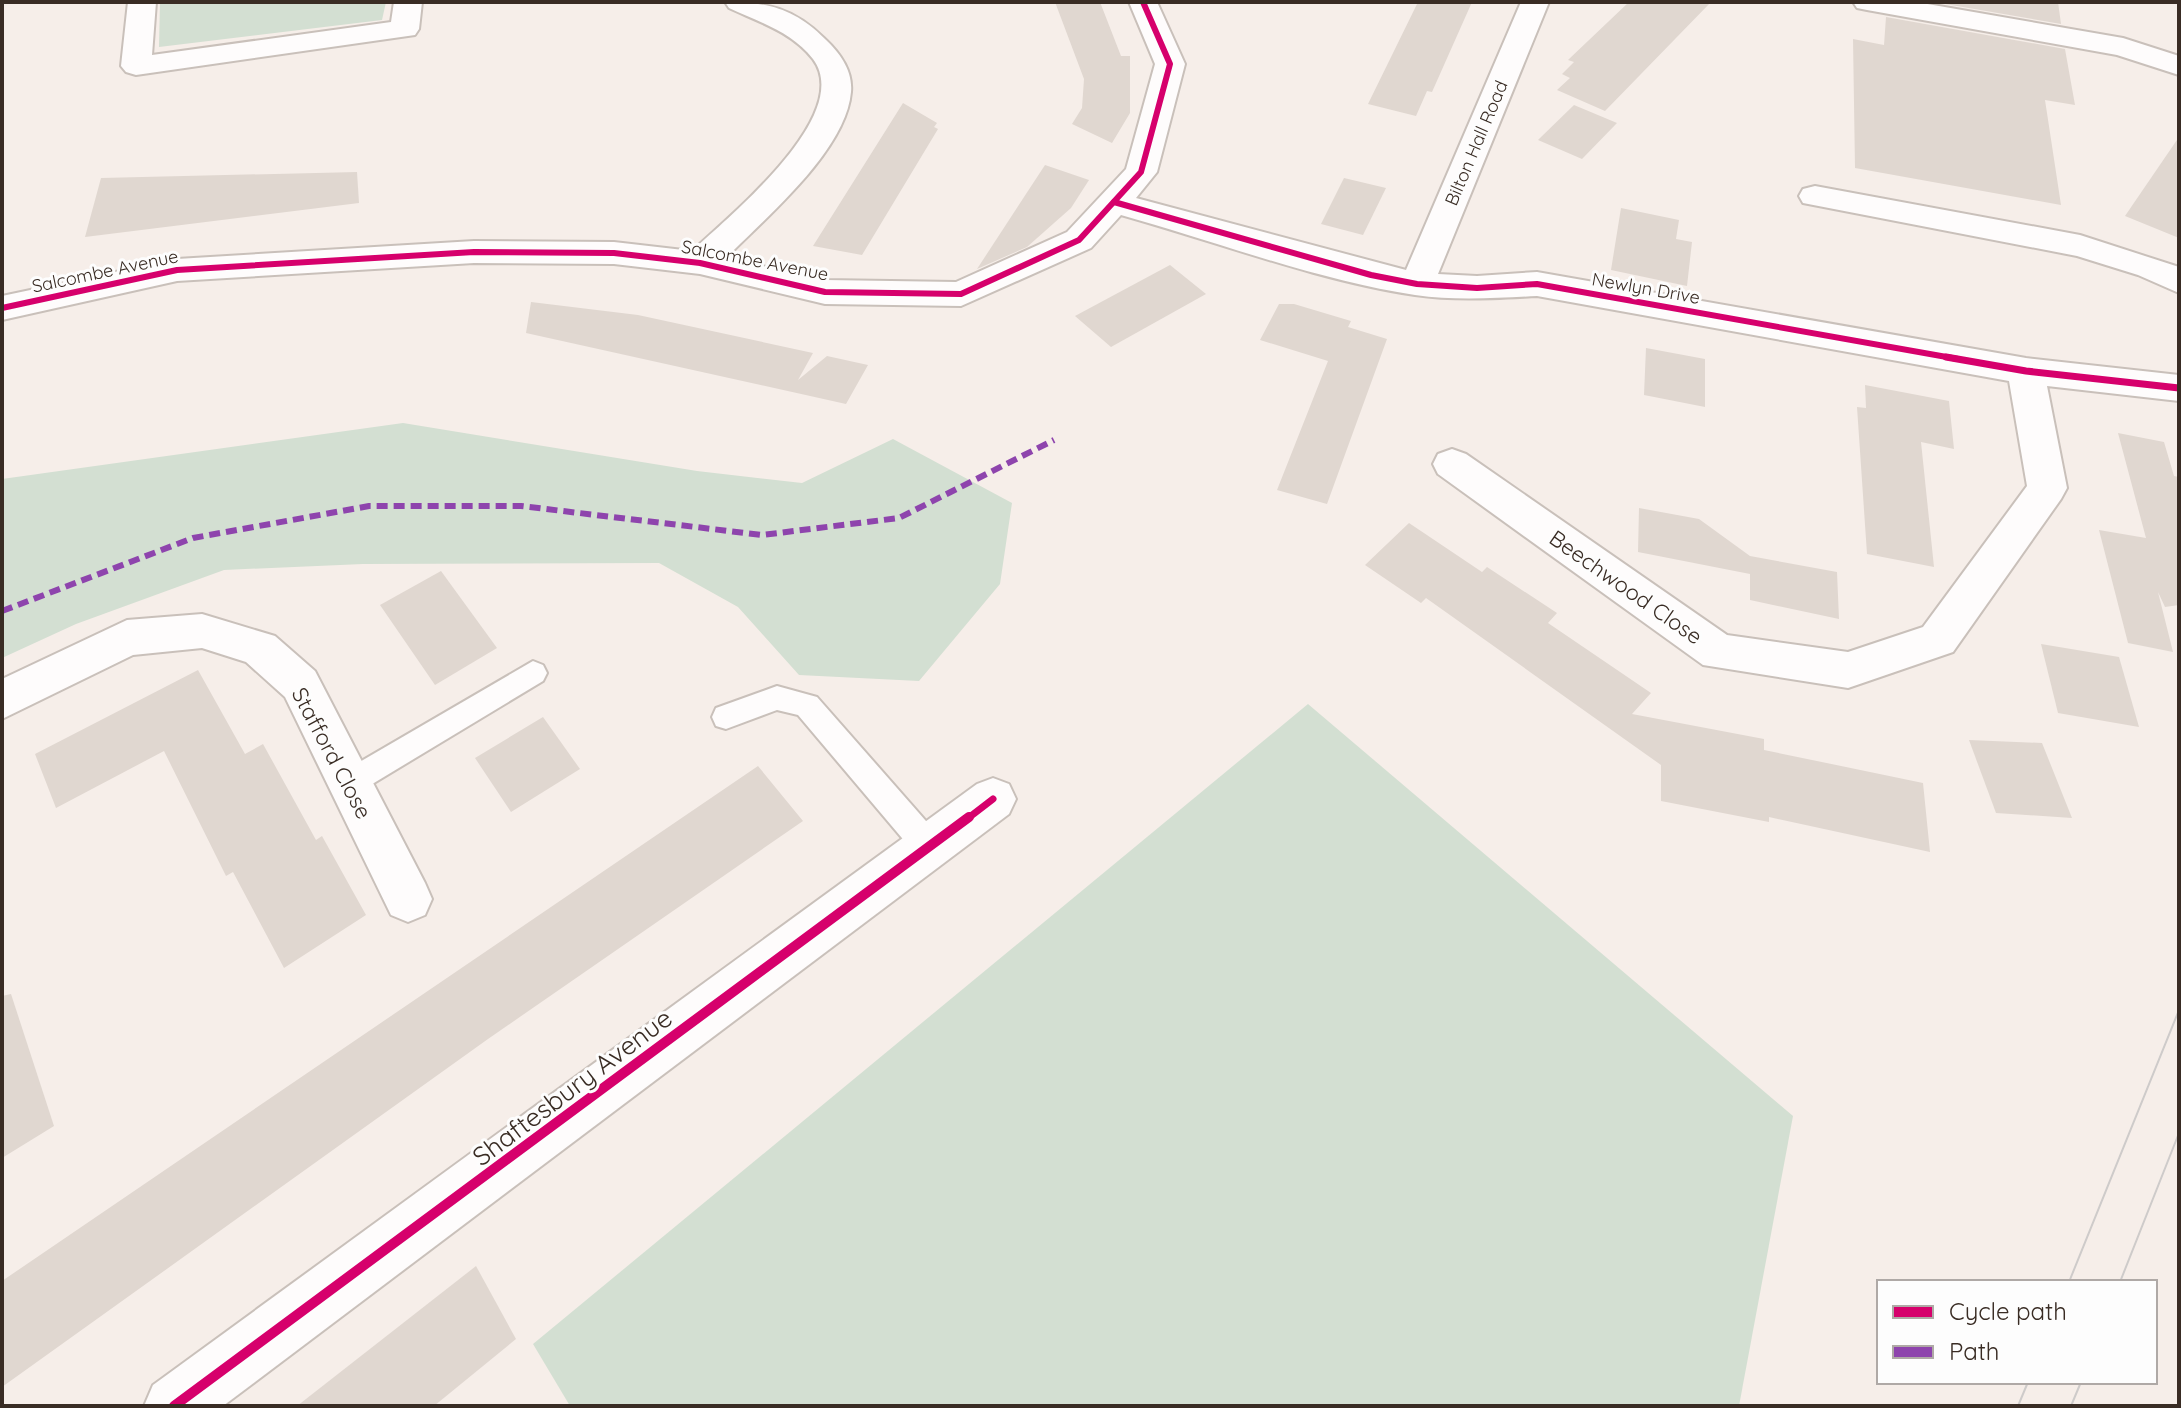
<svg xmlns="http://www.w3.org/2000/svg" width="2181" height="1408" viewBox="0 0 2181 1408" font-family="Quicksand,sans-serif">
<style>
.green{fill:#d3dfd2}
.building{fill:#e0d7d0}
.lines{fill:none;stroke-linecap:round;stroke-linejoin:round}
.service-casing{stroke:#c9c0ba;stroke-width:4}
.minor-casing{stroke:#c9c0ba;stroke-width:4}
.service{fill:#fefcfc;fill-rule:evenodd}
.minor{fill:#fefcfc;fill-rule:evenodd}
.tram{stroke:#cecbca;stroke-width:2}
.quiet{stroke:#8e44ad;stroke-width:6;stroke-dasharray:11 6;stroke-linecap:butt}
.cycleway-far2-casing{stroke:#fdfdfd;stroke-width:10}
.cycleway-far1-casing{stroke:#fdfdfd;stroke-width:12}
.cycleway-casing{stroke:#fdfdfd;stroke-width:15}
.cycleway-far2{stroke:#d6006c;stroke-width:6}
.cycleway-far1{stroke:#d6006c;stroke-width:7}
.cycleway{stroke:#d6006c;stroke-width:10}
.labels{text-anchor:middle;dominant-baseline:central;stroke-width:6;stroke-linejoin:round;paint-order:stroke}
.far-street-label{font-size:18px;fill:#392c24;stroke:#fdfdfd}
.street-label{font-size:22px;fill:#392c24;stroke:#fdfdfd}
.near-street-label{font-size:26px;fill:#392c24;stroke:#fdfdfd}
</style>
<rect width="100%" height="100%" fill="#f6eee9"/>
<g class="green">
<path d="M160,2H386L382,20L159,47Z"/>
<path d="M403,423L697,471L802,483L893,439L1012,503L1000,584L919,681L799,675L738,607L659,563L363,564L224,570L76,624L2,658V479Z"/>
<path d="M1308,704L1793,1116L1739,1406H570L533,1344Z"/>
</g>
<g class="building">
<path d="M1055,2H1100L1121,56H1130V113L1112,143L1072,124L1082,108L1084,79Z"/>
<path d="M1418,2H1472L1432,92L1427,91L1416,116L1368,104Z"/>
<path d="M1629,2H1711L1605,111L1557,90L1570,78L1562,74L1574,62L1568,60Z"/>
<path d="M1934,2H2058L2061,24Z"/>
<path d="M1886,17L2065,49L2075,105L2045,100L2061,205L1855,168L1853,39L1884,45Z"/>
<path d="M903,103L937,123L934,127L938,129L862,255L813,246Z"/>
<path d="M1574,105L1617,123L1582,159L1538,140Z"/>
<path d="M2179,137V238L2125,216Z"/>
<path d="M1045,165L1089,180L1071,208L1027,247L977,269Z"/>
<path d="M357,172L359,203L85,237L101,178Z"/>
<path d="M1344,178L1386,188L1363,235L1321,224Z"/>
<path d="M1621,208L1679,220L1676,239L1692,242L1687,286L1611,270Z"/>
<path d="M1170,265L1206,294L1111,347L1075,316Z"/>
<path d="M531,302L638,315L813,353L798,380L827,356L868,365L846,404L526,333Z"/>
<path d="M1279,304H1294L1351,321L1348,327L1387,339L1327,504L1277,490L1328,361L1260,340Z"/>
<path d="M1646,348L1705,359V407L1644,395Z"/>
<path d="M1865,385L1949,401L1954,449L1921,442L1934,567L1867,554L1857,407L1866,408Z"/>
<path d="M2118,433L2164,442L2174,476L2179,477V605L2165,607L2158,592L2173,652L2128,643L2099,530L2146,538Z"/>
<path d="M1639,508L1699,519L1750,556L1837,572L1839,619L1750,600V574L1638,552Z"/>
<path d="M1409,523L1482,572L1487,567L1557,613L1548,623L1651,693L1632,714L1764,739V750L1923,783L1930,852L1769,817V822L1661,801V765L1426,598L1421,603L1365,565Z"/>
<path d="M441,571L497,648L435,685L380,605Z"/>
<path d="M2041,644L2119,657L2139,727L2058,713Z"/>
<path d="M198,670L245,754L263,744L316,840L322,836L366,915L284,968L233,872L226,876L164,751L56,808L35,754Z"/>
<path d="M543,717L580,769L511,812L475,758Z"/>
<path d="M1969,740L2042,743L2072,818L1996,813Z"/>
<path d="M758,766L803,821L488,1039L2,1387V1281Z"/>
<path d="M11,994L54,1126L2,1158V996Z"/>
<path d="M476,1266L516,1339L434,1406H297Z"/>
</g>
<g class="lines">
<defs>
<g id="service">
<path d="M533,661L543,665L547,673L543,681L359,792L349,796L339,792L334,783L339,774Z"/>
<path d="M777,686L817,697L940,837L944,847L940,857L929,861L918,857L798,715L777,710L726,729L716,726L712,717L716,708Z"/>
</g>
<g id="minor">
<path d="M128,2H156L152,55L391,22L394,2H422L419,29L415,35L136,75L126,72L121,66Z"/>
<path d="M725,2C767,2 794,8 825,39C840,53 853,71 851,92C846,151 765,218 726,258L825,280L956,282L1067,232L1126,169L1155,64L1129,2H1157L1185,64L1157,172L1136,198L1406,270L1521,2H1549L1438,274L1477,276L1537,272L2026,358L2179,375V401L2047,386L2067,488L2061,499L1953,652L1848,688L1703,665L1438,474L1433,464L1438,454L1452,449L1466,454L1727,635L1848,652L1923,627L2027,486L2009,381L1537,296C1496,298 1456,301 1415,295C1320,281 1214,241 1121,215L1091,248L961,306L825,304L700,274L614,264L474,263L177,281L2,320V296L177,259L474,241L614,242L692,251C728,217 855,115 813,59C792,32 759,22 729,8Z"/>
<path d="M1853,2H1916L2123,38L2179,56V75L2117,55L1867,10L1857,8Z"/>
<path d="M1815,186L2080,235L2179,267V293L2138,275L2077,256L1803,203L1799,196L1803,189Z"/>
<path d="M202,614L275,636L315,671L425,883L432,899L425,915L408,922L391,915L285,697L246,662L202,648L133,655L2,719V679L127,620Z"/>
<path d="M993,778L1009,784L1016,799L1009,814L223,1406H144L153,1385L977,784Z"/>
</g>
</defs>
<use href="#service" class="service-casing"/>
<use href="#minor" class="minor-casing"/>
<use href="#service" class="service"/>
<use href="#minor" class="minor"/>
<g class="tram">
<path d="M2069,1282L2179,1010"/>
<path d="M2120,1282L2179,1133"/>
<path d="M2018,1406L2028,1382"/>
<path d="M2071,1406L2081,1382"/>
</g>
<path class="quiet" d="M2,611L193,538L369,506H521L762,535L899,518L1054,440"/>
<defs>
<g id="cycleway-far2">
<path d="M1114,202L1371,275L1417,284L1477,288L1537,284L1958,359"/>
<path d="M2,308L177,270L474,252L614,253L700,263L825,292L961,294L1079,240L1141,172L1170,64L1143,2"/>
</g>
<g id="cycleway-far1">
<path d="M1946,357L2026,371L2179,388"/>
<path d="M967,819L993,799"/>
</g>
<path id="cycleway" d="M174,1406L969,817"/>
</defs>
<use href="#cycleway-far2" class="cycleway-far2-casing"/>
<use href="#cycleway-far1" class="cycleway-far1-casing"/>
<use href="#cycleway" class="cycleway-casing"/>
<use href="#cycleway-far2" class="cycleway-far2"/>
<use href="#cycleway-far1" class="cycleway-far1"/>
<use href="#cycleway" class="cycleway"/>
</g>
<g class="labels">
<g class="far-street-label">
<text transform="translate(1476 143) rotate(-67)">Bilton Hall Road</text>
<text transform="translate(755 260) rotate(11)">Salcombe Avenue</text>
<text transform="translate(105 271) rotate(-12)">Salcombe Avenue</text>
<text transform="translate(1646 288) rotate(10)">Newlyn Drive</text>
</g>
<g class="street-label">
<text transform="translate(1626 587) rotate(35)">Beechwood Close</text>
<text transform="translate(332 753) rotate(62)">Stafford Close</text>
</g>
<g class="near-street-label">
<text transform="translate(572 1087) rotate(-37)">Shaftesbury Avenue</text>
</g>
</g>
<rect width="2181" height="1408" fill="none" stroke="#392c24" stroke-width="8"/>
<rect x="1877" y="1280" width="280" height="104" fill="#fdfdfd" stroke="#afa9a6" stroke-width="2"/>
<rect x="1893" y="1306" width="40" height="12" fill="#d6006c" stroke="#afa9a6" stroke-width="2"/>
<text x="1949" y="1320" font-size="24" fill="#392c24">Cycle path</text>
<rect x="1893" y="1346" width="40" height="12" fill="#8e44ad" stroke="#afa9a6" stroke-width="2"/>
<text x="1949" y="1360" font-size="24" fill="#392c24">Path</text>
</svg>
